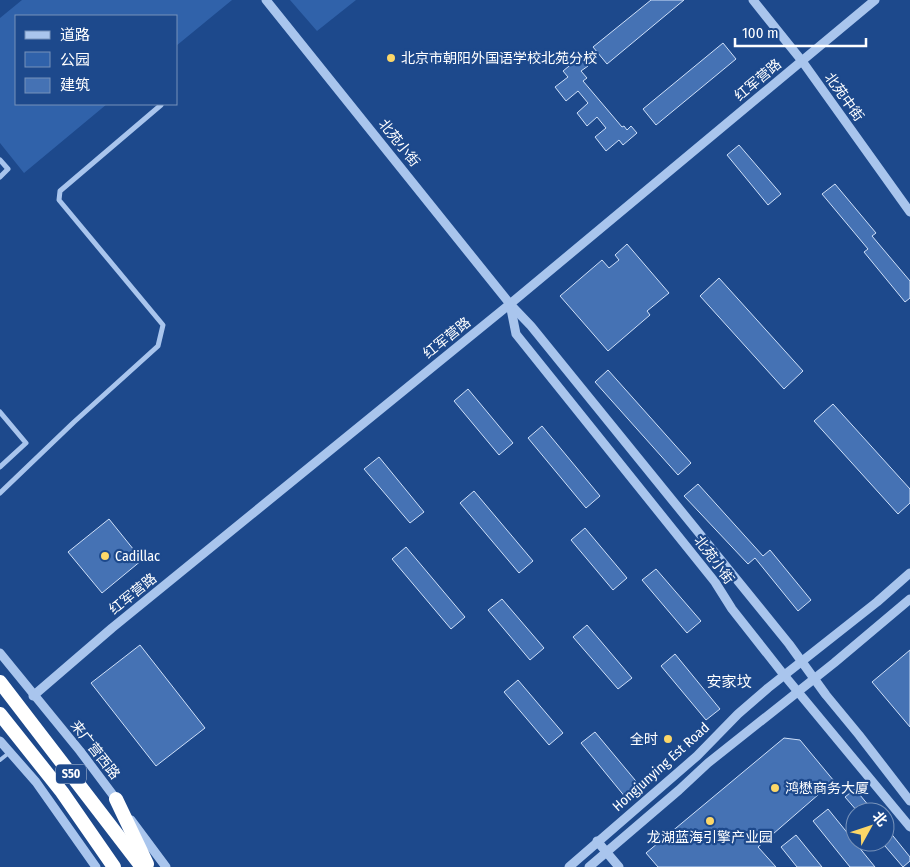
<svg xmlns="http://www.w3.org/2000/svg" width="910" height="867" viewBox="0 0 910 867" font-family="'Fira Sans Condensed','Noto Sans SC',sans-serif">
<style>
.green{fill:#3062aa}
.building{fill:#4572b4;stroke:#cfe0f9}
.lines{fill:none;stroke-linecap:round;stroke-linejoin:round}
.service{stroke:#a9c5ed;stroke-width:4}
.minor{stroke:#a9c5ed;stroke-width:5}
.tertiary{stroke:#a9c5ed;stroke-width:9}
.motorway{stroke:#fff;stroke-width:14}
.poi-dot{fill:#fcd768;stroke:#1d498c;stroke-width:2}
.labels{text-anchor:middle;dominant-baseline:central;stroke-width:4.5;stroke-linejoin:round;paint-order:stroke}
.shield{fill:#1d498c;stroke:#bbc8dc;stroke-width:1}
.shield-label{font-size:12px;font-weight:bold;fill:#fff}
.poi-label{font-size:14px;fill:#fff;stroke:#1d498c;text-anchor:start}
.street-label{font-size:14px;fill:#fff;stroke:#1d498c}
.neighbourhood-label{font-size:15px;fill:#fff;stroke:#1d498c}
</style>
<rect width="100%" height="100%" fill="#1d498c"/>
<g class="green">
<path d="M22,0H232L176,46V16H16V104H107L24,173L0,143V18Z"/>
<path d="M290,0H356L317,31Z"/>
</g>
<g class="building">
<path d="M651,0H684L607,64L593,47Z"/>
<path d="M723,43L736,59L656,125L643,109Z"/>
<path d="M580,57L588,66L581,71L587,78L583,81L622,127L624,126L627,130L631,126L637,133L623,145L619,140L606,151L595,137L606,128L597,117L587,126L577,113L588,103L578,91L566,101L555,87L568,77L563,71Z"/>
<path d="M739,145L781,194L768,205L727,155Z"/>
<path d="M835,184L876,233L872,236L910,281V298L905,302L864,252L868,249L822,194Z"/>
<path d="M627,244L669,293L647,311L650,315L608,351L560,296L602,260L609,268L619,260L615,255Z"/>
<path d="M719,278L803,371L784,389L700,296Z"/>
<path d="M608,370L691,463L678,475L595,382Z"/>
<path d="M468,389L513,443L499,455L454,401Z"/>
<path d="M833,404L910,489V503L898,514L814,421Z"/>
<path d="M542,426L600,496L586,508L528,438Z"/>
<path d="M379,457L424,512L410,523L364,469Z"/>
<path d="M698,484L763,556L770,550L811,600L798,611L755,558L748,564L684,496Z"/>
<path d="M474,491L533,561L519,573L460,503Z"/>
<path d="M109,519L142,560L102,593L68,552Z"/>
<path d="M585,528L627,578L613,590L571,540Z"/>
<path d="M406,547L465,617L451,629L392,559Z"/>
<path d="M656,569L701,621L687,633L642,580Z"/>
<path d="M502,599L544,648L530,660L488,610Z"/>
<path d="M587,625L632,678L618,689L573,637Z"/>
<path d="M140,645L205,728L156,766L91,683Z"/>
<path d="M910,650V727L872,682Z"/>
<path d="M675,654L720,709L706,720L661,666Z"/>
<path d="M518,680L563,733L549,745L504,692Z"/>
<path d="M595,732L640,786L626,798L581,743Z"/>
<path d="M784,738L800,740L834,781L758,847L776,867H658L646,853Z"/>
<path d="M855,789L874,812H858L845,797Z"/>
<path d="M828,809L875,867H850L813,821Z"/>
<path d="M885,826L910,857V861L903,867L885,846Z"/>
<path d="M796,835L822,867H797L781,847Z"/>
</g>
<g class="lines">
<path class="service" d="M0,760L10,752"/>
<g class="minor">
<path d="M0,160L8,169L0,177"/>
<path d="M0,412L26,443L0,467"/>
<path d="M0,493L74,422L158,346L163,325L59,200L60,191L161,105"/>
</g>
<g class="tertiary">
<path d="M266,0L510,304L531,326L789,644L826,695L859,735L910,801"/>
<path d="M753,0L802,61L910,212"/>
<path d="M510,304L516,334L715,582L732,609L784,675L910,827"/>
<path d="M0,653L80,751L119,803"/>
<path d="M33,696L112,628L510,304L875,0"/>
<path d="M0,741L36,782L96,867"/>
<path d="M131,820L166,867"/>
<path d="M597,841L619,867"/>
<path d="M569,867L697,756L738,714L768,688L877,602L910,573"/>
<path d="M589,867L679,790L708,763L834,663L910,599"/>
</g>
<g class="motorway">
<path d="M0,682L142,867"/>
<path d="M0,714L62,792L114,867"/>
<path d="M116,799L147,864"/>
</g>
</g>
<g class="poi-dot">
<circle cx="391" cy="58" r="5"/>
<circle cx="105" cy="556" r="5"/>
<circle cx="668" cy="739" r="5"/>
<circle cx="775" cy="788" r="5"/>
<circle cx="710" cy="821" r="5"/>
</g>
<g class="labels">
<rect class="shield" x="56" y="764.5" width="30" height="19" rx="4"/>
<g class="shield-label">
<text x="71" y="774">S50</text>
</g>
<g class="poi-label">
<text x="401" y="58">北京市朝阳外国语学校北苑分校</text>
<text x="115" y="556">Cadillac</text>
<text x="658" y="739" text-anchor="end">全时</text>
<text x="785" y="788">鸿懋商务大厦</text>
<text x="710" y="837" text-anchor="middle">龙湖蓝海引擎产业园</text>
</g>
<g class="street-label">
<text transform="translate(758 80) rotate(-40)">红军营路</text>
<text transform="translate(844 97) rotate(54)">北苑中街</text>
<text transform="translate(399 143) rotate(51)">北苑小街</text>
<text transform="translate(447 338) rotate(-39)">红军营路</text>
<text transform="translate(714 560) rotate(53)">北苑小街</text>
<text transform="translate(133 594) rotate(-39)">红军营路</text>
<text transform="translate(95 750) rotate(52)">来广营西路</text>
<text transform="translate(661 767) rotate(-42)">Hongjunying Est Road</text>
</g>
<g class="neighbourhood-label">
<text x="729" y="682">安家坟</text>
</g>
</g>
<rect x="15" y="15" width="162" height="90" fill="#1d498c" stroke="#7792ba"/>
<rect x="25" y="31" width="25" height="8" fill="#a9c5ed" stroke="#7792ba"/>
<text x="60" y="40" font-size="15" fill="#ffffff">道路</text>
<rect x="25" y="52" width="25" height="15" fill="#3062aa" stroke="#7792ba"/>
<text x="60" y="65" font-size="15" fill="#ffffff">公园</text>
<rect x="25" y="78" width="25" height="15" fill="#4572b4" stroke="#7792ba"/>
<text x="60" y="90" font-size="15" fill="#ffffff">建筑</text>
<g transform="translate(870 827) rotate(50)"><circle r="24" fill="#1d498c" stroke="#7792ba"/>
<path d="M0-4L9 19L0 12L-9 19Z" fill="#fcd768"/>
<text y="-8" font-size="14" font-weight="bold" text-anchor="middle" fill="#ffffff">北</text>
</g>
<path d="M735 38v8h131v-8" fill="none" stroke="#ffffff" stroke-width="2.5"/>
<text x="742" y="38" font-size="15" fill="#ffffff" stroke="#1d498c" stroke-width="4" paint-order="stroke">100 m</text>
</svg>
